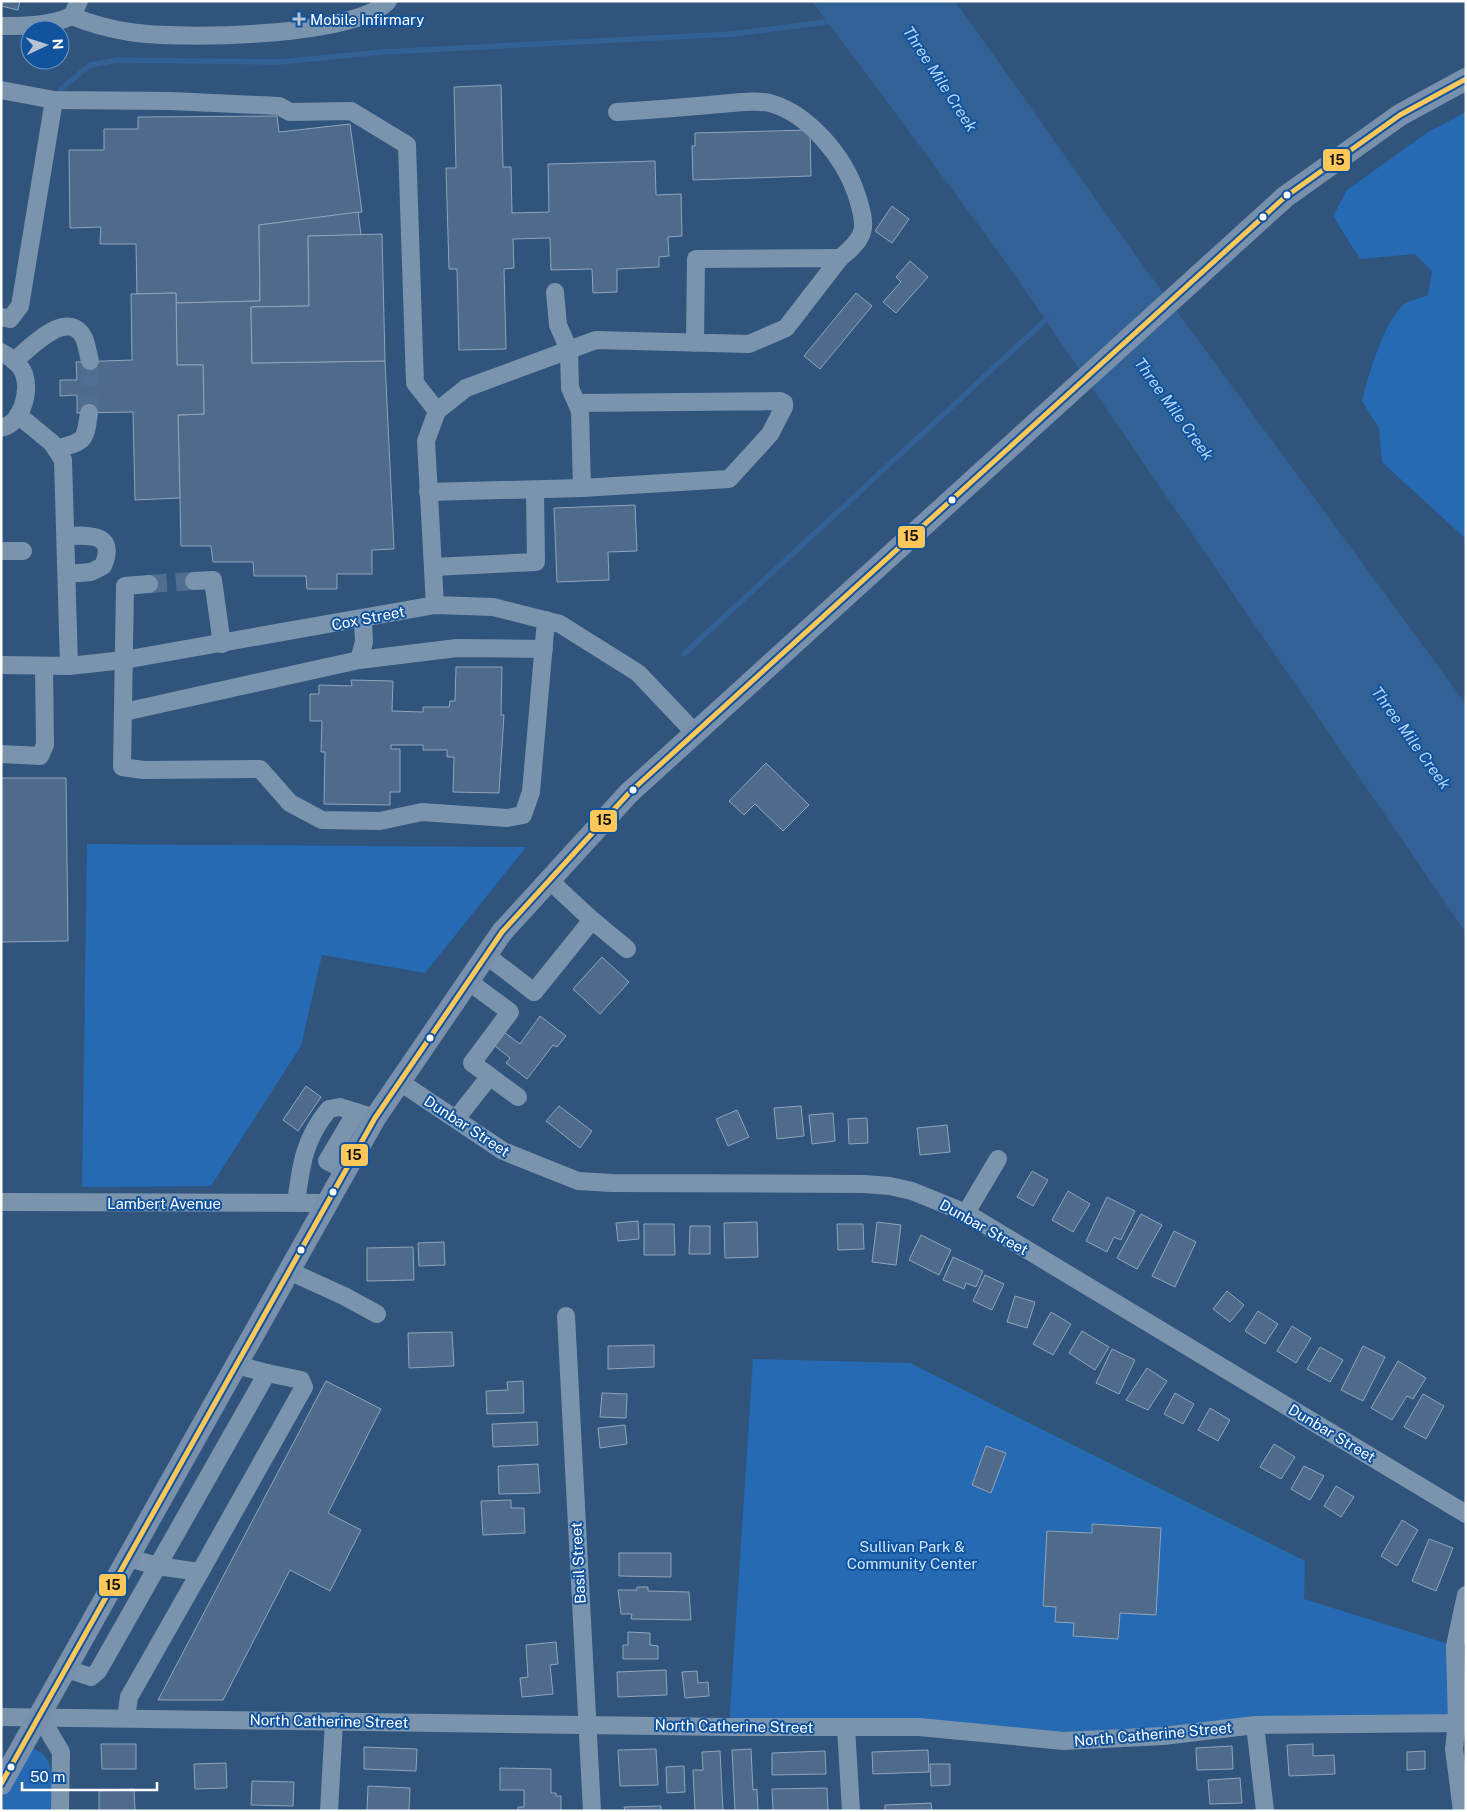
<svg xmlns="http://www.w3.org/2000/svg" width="1467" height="1812" viewBox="0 0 1467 1812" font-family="'Public Sans',sans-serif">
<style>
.green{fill:#256ab2}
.water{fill:#326195}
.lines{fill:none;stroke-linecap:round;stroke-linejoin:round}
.stream{stroke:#326195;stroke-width:5.5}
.building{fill:#4e6b8b;stroke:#90a4bb}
.minor-tunnel{stroke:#4f6e90;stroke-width:18;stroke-dasharray:18 9;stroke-linecap:butt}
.minor{stroke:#7b94ae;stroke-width:18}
.major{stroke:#7990ac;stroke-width:22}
.bus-1-casing{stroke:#11539c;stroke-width:9}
.bus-1{stroke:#fdc75a;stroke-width:5}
.poi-dot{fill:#b7c3d1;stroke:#11539c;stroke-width:2}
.bus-dot{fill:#fff;stroke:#11539c;stroke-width:2}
.labels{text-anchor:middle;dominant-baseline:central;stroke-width:4;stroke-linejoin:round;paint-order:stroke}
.poi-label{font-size:15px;fill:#fff;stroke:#11539c;text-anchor:start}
.street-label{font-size:15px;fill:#fff;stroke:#11539c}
.park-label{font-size:15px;fill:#cee5fe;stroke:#11539c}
.water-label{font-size:16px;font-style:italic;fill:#b2d6fb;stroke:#11539c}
.line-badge{stroke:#11539c;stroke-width:2}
.pale-badge-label{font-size:14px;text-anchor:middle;font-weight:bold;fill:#111}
</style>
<rect width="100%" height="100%" fill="#30547c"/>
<g class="green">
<path d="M1466,112V539L1382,462L1379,428L1362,401C1368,376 1384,322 1403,305C1409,300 1421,298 1428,295L1432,271L1415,254L1360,259L1333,216L1347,190L1428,132Z"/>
<path d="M87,844L526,847L425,973L322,955L301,1046L211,1186L82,1187Z"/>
<path d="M753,1359L910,1363L1305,1561L1304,1599L1455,1646L1457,1723L1163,1736L729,1727Z"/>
<path d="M33,1749C59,1756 51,1791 51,1811H1V1801L30,1751Z"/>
</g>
<path class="water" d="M812,1H955L1137,257L1466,704V933L1000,254Z"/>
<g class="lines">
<g class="stream">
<path d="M61,89L90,65L117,60L280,62L382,52L733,34L834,21"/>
<path d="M684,654L1051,315"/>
</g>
</g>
<g class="building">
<path d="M1,1H20L18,10L1,6Z"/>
<path d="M501,85L503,167H511L512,213L549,212L548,164L655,161L656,195L681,194L682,236L668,237L669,256L659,257V267L617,269V292L593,293L592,269L551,270L550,238L513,239L514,268L504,269L506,349L459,350L457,269H449L446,168H456L454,87Z"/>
<path d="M277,116L279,132L350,124L362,212L259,225L260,301L176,303V293L137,294L136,244H100L101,227L70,228L69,150H104V129H138V117Z"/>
<path d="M810,130L811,176L693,180L692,146H695V133Z"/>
<path d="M892,206L909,219L892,243L875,231Z"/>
<path d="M358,212L361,235L308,236L309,306L251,307L252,363L385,361L394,549L372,550V574H337V589H307L306,576H254L253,562H213L211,546H181L178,415L204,414L203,365H177L176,303L260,301L259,225Z"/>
<path d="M382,234L385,361L252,363L251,307L309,306L308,236Z"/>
<path d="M910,261L928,277L896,313L883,302L901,282L896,277Z"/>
<path d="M176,293L177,365H203L204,414L178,415L180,498L135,500L133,412L77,413V395L60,396V380H77L76,362L132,360L131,294Z"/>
<path d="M856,293L872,306L820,369L804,356Z"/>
<path d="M635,505L637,551L608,552L609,580L557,582L554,508Z"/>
<path d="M456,667H502L501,715H504L499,793L453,792L454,757H447V750H423V745H391V749H400V792H390V805L324,804L325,752H321L322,721H310V694H319V685L352,686L351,680L393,681L392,711L423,712V707H449L450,701H455Z"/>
<path d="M766,763L809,805L783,831L755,804L744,815L729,801Z"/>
<path d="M1,778H66L68,941L1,942Z"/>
<path d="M602,957L629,982L600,1014L573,989Z"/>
<path d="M540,1016L566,1036L557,1047L553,1045L527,1079L506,1063L510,1058L494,1045L504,1032L520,1044Z"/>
<path d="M306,1086L321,1097L298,1131L283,1120Z"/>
<path d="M559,1106L592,1131L580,1148L546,1121Z"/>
<path d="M801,1106L804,1136L777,1139L774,1108Z"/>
<path d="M737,1110L749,1137L728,1146L716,1119Z"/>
<path d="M833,1113L835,1141L812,1144L809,1115Z"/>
<path d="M867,1118L868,1143L849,1144L848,1119Z"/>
<path d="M947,1125L950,1152L920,1155L917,1128Z"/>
<path d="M1032,1171L1048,1180L1033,1206L1017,1197Z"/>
<path d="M1068,1191L1090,1204L1073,1232L1052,1220Z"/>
<path d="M1107,1197L1135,1211L1121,1240L1114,1237L1107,1252L1086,1241Z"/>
<path d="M1141,1214L1162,1225L1137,1269L1117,1258Z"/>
<path d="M638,1221L639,1239L618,1241L616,1223Z"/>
<path d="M757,1222L758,1257L725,1258L724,1223Z"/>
<path d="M877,1222L901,1225L896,1265L872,1262Z"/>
<path d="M644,1224H674L675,1255H644Z"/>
<path d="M837,1224H863L864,1249L838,1250Z"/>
<path d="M690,1226H710V1254H689Z"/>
<path d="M1174,1231L1196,1242L1175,1287L1152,1276Z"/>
<path d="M921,1235L951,1250L939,1275L909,1260Z"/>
<path d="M444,1242L445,1265L419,1266L418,1243Z"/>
<path d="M413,1247L414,1280L367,1281V1248Z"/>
<path d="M953,1257L983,1271L976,1287L966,1283L964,1289L943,1280Z"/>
<path d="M985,1275L1004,1284L992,1310L973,1301Z"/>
<path d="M1227,1291L1244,1305L1230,1322L1213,1309Z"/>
<path d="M1015,1296L1035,1302L1027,1328L1007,1322Z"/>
<path d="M1258,1311L1278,1324L1265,1344L1245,1331Z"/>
<path d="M1051,1312L1071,1324L1053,1355L1033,1344Z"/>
<path d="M1292,1326L1311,1338L1296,1363L1277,1351Z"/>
<path d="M1082,1331L1109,1347L1095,1370L1069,1353Z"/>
<path d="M452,1332L454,1366L409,1368L408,1333Z"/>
<path d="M654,1345V1367L608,1369V1346Z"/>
<path d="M1363,1346L1385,1357L1363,1401L1341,1390Z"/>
<path d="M1320,1347L1343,1360L1330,1382L1307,1369Z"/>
<path d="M1112,1349L1135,1360L1119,1394L1096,1383Z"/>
<path d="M1398,1361L1426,1378L1413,1399L1407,1396L1392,1420L1371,1408Z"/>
<path d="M1147,1368L1167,1381L1148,1410L1126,1400Z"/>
<path d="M326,1381L381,1409L328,1513L361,1530L330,1591L290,1570L223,1700H158Z"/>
<path d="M523,1381L524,1413L487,1414L486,1391L508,1390L507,1382Z"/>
<path d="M602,1393L627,1394L626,1418L600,1417Z"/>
<path d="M1175,1393L1194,1404L1183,1424L1164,1414Z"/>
<path d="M1423,1394L1444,1406L1426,1439L1404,1427Z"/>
<path d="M1210,1408L1230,1420L1218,1441L1198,1430Z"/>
<path d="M537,1422L538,1445L493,1447L492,1424Z"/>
<path d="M625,1425L627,1444L600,1448L598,1428Z"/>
<path d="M1274,1444L1295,1457L1281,1479L1260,1467Z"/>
<path d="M986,1446L1006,1453L991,1493L972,1485Z"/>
<path d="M538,1464L540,1493L499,1494L498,1466Z"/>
<path d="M1304,1466L1324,1476L1310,1500L1291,1489Z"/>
<path d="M1336,1486L1354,1497L1341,1517L1324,1506Z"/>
<path d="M511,1500V1508H524L525,1533L483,1535L481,1501Z"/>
<path d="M1402,1520L1418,1530L1397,1566L1381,1556Z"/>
<path d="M1092,1524L1161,1528L1156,1615L1120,1613L1118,1639L1073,1636L1074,1623L1055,1622L1056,1607L1043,1606L1047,1531L1092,1533Z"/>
<path d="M1429,1539L1453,1548L1436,1591L1412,1581Z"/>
<path d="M619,1553H671V1577L619,1576Z"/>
<path d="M637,1587H648V1591L689,1592L691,1620L631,1619L632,1614H621L618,1590H637Z"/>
<path d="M628,1632L650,1633V1645L658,1646V1659H623V1645H628Z"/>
<path d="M556,1642L558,1664L550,1665L553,1694L522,1697L520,1678L528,1677L526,1645Z"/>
<path d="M666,1670L667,1695L618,1697L617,1672Z"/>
<path d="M697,1671L698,1683L708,1682L709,1696L685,1698L682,1672Z"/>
<path d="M101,1744H136V1769H102Z"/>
<path d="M1313,1744V1756L1334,1755L1335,1774L1289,1776L1287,1745Z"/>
<path d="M1232,1746L1233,1769L1197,1770L1196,1748Z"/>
<path d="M364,1747L417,1749L416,1771L364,1769Z"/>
<path d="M656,1749L658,1785L620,1786L618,1750Z"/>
<path d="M751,1749L753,1790L757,1789L758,1811H735L732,1750Z"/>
<path d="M928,1750L929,1772L873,1774L872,1752Z"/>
<path d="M720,1751L723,1811H695L693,1770H703L702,1752Z"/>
<path d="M825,1751L826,1774L772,1775V1753Z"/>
<path d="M1425,1751V1769L1407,1770V1752Z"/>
<path d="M226,1763L227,1788L195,1789L194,1764Z"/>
<path d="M930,1764H950V1785L931,1786Z"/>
<path d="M684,1766L685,1792L667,1793L666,1767Z"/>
<path d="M500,1768L551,1769V1793H556V1796H561V1811H518V1807H524V1790H500Z"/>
<path d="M1240,1778L1242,1803L1210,1804L1208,1780Z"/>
<path d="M252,1781L294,1782L293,1806L251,1805Z"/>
<path d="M368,1786L410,1788L409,1811H367Z"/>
<path d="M827,1788L828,1811H773L772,1789Z"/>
<path d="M134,1789L135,1811H99V1791Z"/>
<path d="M931,1803L932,1811H885V1805Z"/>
<path d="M661,1806V1811H625L624,1807Z"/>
</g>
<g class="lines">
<g class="minor-tunnel">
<path d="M89,413L90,361"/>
<path d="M149,584L194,581"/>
</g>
<g class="minor">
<path d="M72,16C91,24 109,29 130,32C179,40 356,37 388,1"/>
<path d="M72,16L79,1"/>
<path d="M1,26C26,26 49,26 72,16"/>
<path d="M1,90L54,100L171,101L279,106L290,112L351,111L407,145L415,383L437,411"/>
<path d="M617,112C652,110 686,107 720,104C736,103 758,99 773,104C809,115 844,157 856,193C867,226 868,236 840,258"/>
<path d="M1,317L10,319L20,306L54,100"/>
<path d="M1,352C10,357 21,365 24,374C30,392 22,424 1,428"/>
<path d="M14,361C29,349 68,306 84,338C87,345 88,354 90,361"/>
<path d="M577,403L780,401L784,403V407L770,434L729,479L582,488"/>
<path d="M18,415L52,443L63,460L69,666"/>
<path d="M56,449C85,441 85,442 89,413"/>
<path d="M428,492L582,488L580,411L570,388L569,350L558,325L555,292"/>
<path d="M66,536C89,535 117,533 103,566L91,572L67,574"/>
<path d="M1,551H23"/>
<path d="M433,567L536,562L535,490"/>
<path d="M194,581L213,580L222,644"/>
<path d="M149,584L125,586L122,767L143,770L260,769L290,803L322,820L380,821L422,812L507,818L523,815L531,792L546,620"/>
<path d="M435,605L426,441L437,411L466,388L596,340L749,344L786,328L840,258L696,259L695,343"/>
<path d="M359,660L457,648L544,649"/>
<path d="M1,665L69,666L124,660L435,605L493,607L560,624L638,673L695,733"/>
<path d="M124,712L359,660L364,642L363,620"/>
<path d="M1,754L40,756L45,745L44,666"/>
<path d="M549,880L592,920L627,949"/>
<path d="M486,955L534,992L592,920"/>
<path d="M468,981L510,1012L472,1063L518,1097"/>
<path d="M400,1082L503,1151L578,1181L612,1183L864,1184L890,1186L912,1191L966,1213L1466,1514"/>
<path d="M456,1119L490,1076"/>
<path d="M345,1170L327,1161L356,1112"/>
<path d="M1,1202L327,1203"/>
<path d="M296,1203C301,1165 304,1139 329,1109L340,1107L375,1118"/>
<path d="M966,1213L998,1159"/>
<path d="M289,1271L344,1296L377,1314"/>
<path d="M566,1316L592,1811"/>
<path d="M236,1365L267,1373"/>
<path d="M67,1669L91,1677L98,1671L267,1373L301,1380L304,1387L200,1572"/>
<path d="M1,1717L729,1727H919L1064,1741L1163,1736L1255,1725L1466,1723"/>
<path d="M40,1717L61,1752L60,1811"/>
<path d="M126,1718L129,1697L200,1572L157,1566L129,1558"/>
<path d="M1255,1725L1265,1811"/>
<path d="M846,1727L851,1811"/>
<path d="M329,1811L334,1721"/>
<path d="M1462,1811L1454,1749L1457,1723L1455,1646L1466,1595"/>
</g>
<path class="major" d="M1,1784L375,1118L502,932L629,793L1285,197L1400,115L1466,79"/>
<defs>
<path id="bus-1" d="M1,1784L375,1118L502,932L629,793L1285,197L1400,115L1466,79"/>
</defs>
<use href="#bus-1" class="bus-1-casing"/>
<use href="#bus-1" class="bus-1"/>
</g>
<path class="poi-dot" d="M296.5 11.5h5v5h5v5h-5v5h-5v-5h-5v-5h5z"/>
<g class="bus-dot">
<circle cx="1287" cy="195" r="4.5"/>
<circle cx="1263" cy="217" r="4.5"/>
<circle cx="952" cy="500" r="4.5"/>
<circle cx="633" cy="790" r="4.5"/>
<circle cx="430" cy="1038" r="4.5"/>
<circle cx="333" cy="1192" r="4.5"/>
<circle cx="301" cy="1250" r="4.5"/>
<circle cx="11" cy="1767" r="4.5"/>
</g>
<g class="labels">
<g class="poi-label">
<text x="310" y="19">Mobile Infirmary</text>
</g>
<g class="street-label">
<text transform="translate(368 618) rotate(-11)">Cox Street</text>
<text transform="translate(467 1126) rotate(33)">Dunbar Street</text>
<text x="164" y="1203">Lambert Avenue</text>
<text transform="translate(984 1227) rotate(29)">Dunbar Street</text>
<text transform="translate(1332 1433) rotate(31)">Dunbar Street</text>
<text transform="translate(578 1563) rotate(-93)">Basil Street</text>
<text transform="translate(329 1721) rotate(1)">North Catherine Street</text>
<text transform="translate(734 1726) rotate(1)">North Catherine Street</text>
<text transform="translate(1153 1734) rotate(-5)">North Catherine Street</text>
</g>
<g class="park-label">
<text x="912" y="1546">Sullivan Park &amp;<tspan x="912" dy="17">Community Center</tspan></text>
</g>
<g class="water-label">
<text transform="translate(940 79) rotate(57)">Three Mile Creek</text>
<text transform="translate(1174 409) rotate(54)">Three Mile Creek</text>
<text transform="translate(1411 738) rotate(54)">Three Mile Creek</text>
</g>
</g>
<g class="line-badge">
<rect x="1322" y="148" width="29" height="24" rx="5" fill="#fdc75a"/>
<rect x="897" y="525" width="29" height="24" rx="5" fill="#fdc75a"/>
<rect x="589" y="809" width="29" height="24" rx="5" fill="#fdc75a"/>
<rect x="340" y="1143" width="29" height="24" rx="5" fill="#fdc75a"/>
<rect x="98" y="1573" width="29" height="24" rx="5" fill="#fdc75a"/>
</g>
<g class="pale-badge-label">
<text x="1337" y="165">15</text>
<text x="911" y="541">15</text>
<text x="604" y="825">15</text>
<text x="354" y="1160">15</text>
<text x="113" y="1590">15</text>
</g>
<rect width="1467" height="1812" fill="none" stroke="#ffffff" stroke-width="5"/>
<g transform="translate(45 45) rotate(86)"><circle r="24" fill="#11539c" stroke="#7098c4"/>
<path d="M0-4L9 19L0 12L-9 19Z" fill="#b7c3d1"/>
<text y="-8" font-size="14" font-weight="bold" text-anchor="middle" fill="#ffffff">N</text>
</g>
<path d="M22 1782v8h135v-8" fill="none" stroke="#ffffff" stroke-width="2.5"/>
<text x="30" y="1782" font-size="15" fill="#ffffff" stroke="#11539c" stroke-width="4" paint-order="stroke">50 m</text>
</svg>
